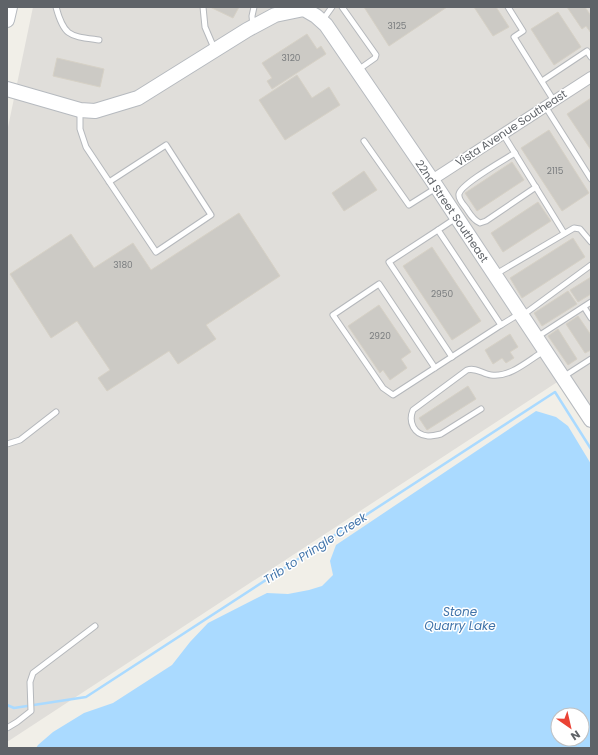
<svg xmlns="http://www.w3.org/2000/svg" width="598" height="755" viewBox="0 0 598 755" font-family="Poppins,sans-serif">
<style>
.industrial{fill:#e0deda}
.water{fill:#aadaff;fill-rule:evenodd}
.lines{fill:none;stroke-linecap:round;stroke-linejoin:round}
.stream{stroke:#aadaff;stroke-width:2.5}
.building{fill:#cccac5;stroke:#d6d1c6}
.lane-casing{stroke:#b5b8bc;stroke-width:7}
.street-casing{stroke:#b5b8bc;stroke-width:12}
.secondary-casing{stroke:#b6babf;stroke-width:16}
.lane{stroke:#fff;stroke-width:5}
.street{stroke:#fff;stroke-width:10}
.secondary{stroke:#fff;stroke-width:14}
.labels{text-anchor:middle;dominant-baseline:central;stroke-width:3;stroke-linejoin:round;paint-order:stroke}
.number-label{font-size:9px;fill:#7a7d7f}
.street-label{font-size:11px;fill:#5f6368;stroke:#fff}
.water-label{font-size:12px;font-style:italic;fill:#4174aa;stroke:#fff}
</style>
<rect width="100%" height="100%" fill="#f1efe8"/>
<path class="industrial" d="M33,7H591V409L568,375L7,742V132Z"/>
<path class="water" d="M536,411L556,417L568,426L591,464V748H36L38,745L53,732L84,713L113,703L172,665L190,642L208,623L267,593L288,594L309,590L322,586L333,575L330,561L336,545ZM558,715H582V739H558Z"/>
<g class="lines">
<path class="stream" d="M7,705L14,708L86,697L555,392L591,449"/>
</g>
<g class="building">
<path d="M210,7H239L233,18Z"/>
<path d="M364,7H447L389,46Z"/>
<path d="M474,7H496L509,27L493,36Z"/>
<path d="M567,7H585L591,16V33L586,26L582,29Z"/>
<path d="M558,12L581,47L554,65L531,29Z"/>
<path d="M307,34L317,49L321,46L326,54L272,89L267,81L272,78L262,63Z"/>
<path d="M57,58L104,69L100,87L53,76Z"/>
<path d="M297,75L312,98L329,87L340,105L285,140L259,100Z"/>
<path d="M591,98V150L567,114Z"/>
<path d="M549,130L589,193L562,211L521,148Z"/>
<path d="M512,162L524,180L477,211L465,193Z"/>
<path d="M364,171L377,190L344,211L332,193Z"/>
<path d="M538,202L551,221L503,252L491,233Z"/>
<path d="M239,213L280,276L206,325L216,339L178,364L169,351L107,391L98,378L110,370L77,321L51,338L10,274L71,234L94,268L133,243L151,270Z"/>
<path d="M573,238L585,257L522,298L510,278Z"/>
<path d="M432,247L481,321L452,340L403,266Z"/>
<path d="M591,277V294L578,302L570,290Z"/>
<path d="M568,291L577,304L542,326L534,313Z"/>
<path d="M379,305L411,352L401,359L407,368L390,380L383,370L380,373L348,326Z"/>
<path d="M578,316L591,335V350L585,353L566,324Z"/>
<path d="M558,329L577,359L568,365L548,336Z"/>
<path d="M510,334L518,347L510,352L514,358L506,363L502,358L493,364L485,350Z"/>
<path d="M468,386L476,399L427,430L419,418Z"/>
</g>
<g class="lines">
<defs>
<g id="lane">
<path d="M56,7C64,37 70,36 99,40"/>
<path d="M203,7L205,27L214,48"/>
<path d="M342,7L376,55L375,58L358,70"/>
<path d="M508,7L523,31L514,37L554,101"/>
<path d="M322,21L332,7"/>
<path d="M253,26L252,16L254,7"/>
<path d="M542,81L587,51L591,57"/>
<path d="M545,106L591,179"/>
<path d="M80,111V129L86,147L156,252L211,215L166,145L109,182"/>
<path d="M503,134L564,233"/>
<path d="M364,141L409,205L436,188"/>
<path d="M515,153C504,160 461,184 459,194C458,199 463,204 466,208C470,214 473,220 480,223L486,221L536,187"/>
<path d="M456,218L438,230L501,325L519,314"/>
<path d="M438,230L389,262L452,357"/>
<path d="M496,274L574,228L580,229L591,242"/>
<path d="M584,307L591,318"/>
<path d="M523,315L591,265"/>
<path d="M537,337L591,302"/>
<path d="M435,368L379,284L333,315L383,388L393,395L501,325"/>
<path d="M563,377L591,359"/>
<path d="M481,409L441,434C437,435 433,436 428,436C414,435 408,422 413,410L467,370C476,367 483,374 491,375C510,378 529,360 544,351"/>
<path d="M7,444L20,440L56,412"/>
<path d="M7,728L17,722L31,711L30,682L33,673L95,626"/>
</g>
<path id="street" d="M432,180L591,77"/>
<g id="secondary">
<path d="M7,20L10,7"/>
<path d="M7,89L80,110L95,111L138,98L247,30L275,15L304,9L316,16L326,25L432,180L591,420"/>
</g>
</defs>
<use href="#lane" class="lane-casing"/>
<use href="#street" class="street-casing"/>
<use href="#secondary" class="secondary-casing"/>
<use href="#lane" class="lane"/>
<use href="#street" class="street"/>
<use href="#secondary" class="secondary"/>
</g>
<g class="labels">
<g class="number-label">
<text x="397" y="26">3125</text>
<text x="291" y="58">3120</text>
<text x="555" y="171">2115</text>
<text x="123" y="265">3180</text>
<text x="442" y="294">2950</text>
<text x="380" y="336">2920</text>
</g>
<g class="street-label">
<text transform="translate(511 128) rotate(-33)">Vista Avenue Southeast</text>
<text transform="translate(452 211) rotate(56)">22nd Street Southeast</text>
</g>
<g class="water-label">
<text transform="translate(315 548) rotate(-33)">Trib to Pringle Creek</text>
<text x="460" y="611">Stone<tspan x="460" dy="14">Quarry Lake</tspan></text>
</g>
</g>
<rect width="598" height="755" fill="none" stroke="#5f6368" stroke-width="16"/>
<g transform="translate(570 727) rotate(146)"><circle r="19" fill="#ffffff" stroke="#bfc1c3"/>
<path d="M0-3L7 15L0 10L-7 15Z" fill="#ea4335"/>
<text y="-6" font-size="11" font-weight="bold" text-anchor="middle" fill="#5f6368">N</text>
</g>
</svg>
